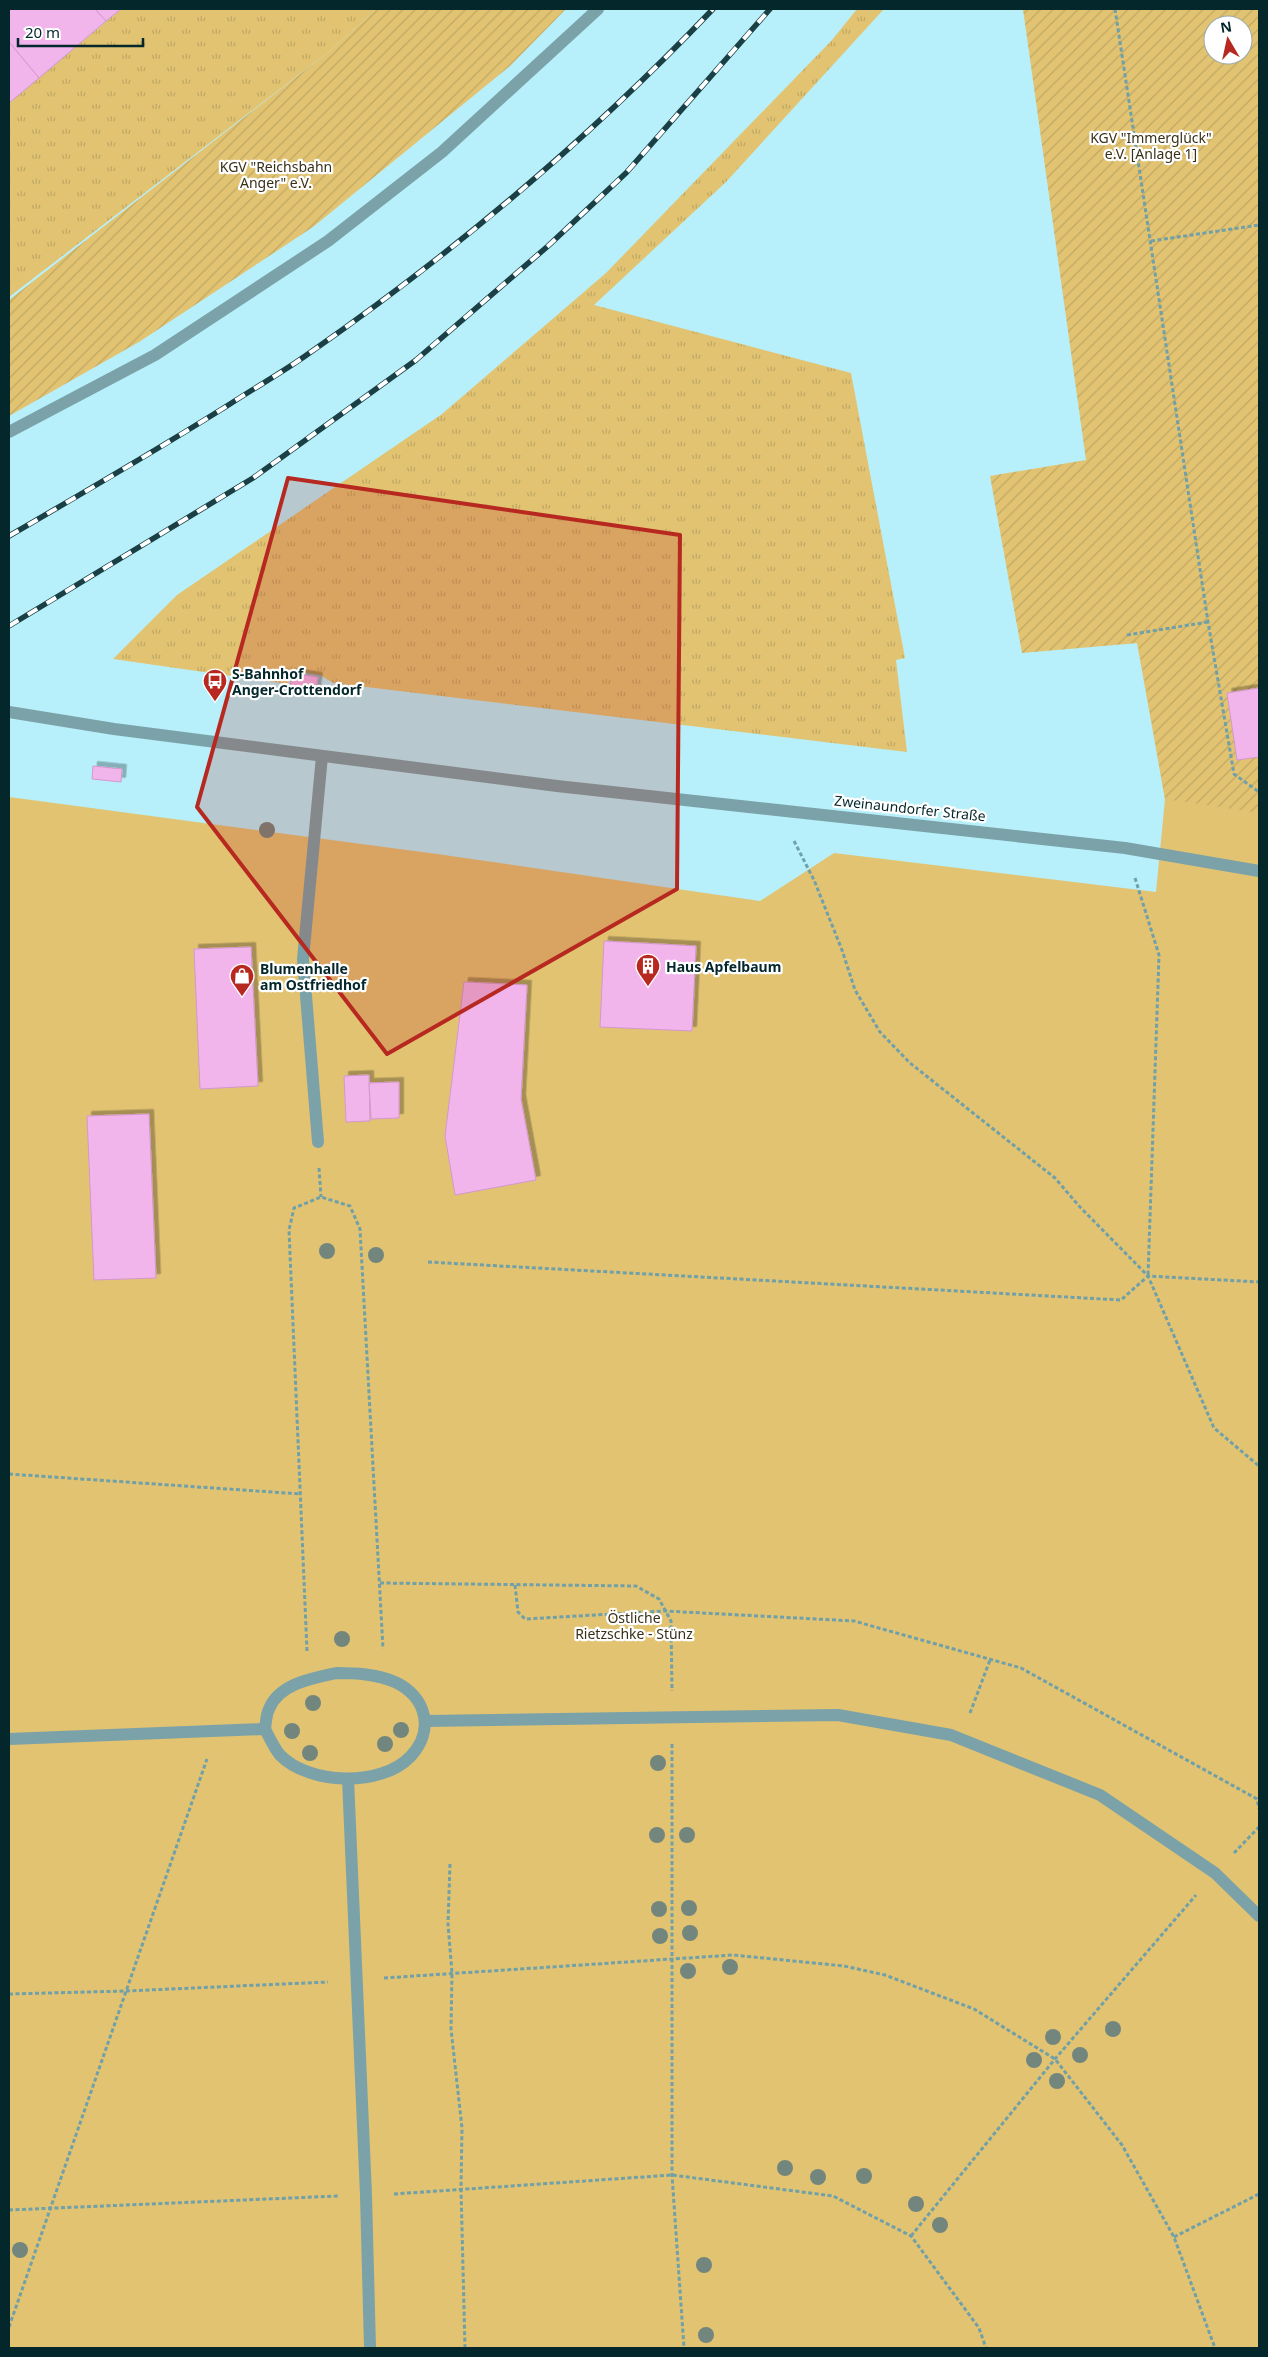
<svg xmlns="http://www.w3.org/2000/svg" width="1268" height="2357" viewBox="0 0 1268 2357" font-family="'Noto Sans',sans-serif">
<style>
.grass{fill:url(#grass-tufts)}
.park{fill:#e2c372;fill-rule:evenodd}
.garden{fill:url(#garden-furrows);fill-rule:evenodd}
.building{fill:#f1b5ec;stroke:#d298ce;filter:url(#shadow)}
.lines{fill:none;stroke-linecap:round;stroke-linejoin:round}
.path{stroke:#70a0a8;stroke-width:3;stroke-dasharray:4 2.5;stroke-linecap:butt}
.service{stroke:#7aa2a8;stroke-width:12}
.tertiary{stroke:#7aa2a8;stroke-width:12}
.rail-casing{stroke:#1a3f45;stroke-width:5.5}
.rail{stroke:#fff;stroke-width:4;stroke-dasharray:11;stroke-linecap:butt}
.tree{fill:#72867e}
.marked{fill:#b72920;fill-opacity:0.2;stroke:#b72920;stroke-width:4;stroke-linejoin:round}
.labels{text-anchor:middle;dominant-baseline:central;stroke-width:4.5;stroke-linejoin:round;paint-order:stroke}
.park-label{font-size:14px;fill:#393019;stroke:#fff}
.poi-label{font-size:14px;font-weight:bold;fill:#04272c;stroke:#fff;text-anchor:start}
.street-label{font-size:14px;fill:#04272c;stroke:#fff}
</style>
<defs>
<pattern id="grass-tufts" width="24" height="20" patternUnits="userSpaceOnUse" patternTransform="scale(1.25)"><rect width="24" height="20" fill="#e2c372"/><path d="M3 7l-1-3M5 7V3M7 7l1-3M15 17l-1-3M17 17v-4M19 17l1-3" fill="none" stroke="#c0a863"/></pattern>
<pattern id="garden-furrows" width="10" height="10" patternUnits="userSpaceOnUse" patternTransform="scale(1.25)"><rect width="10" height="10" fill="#e2c372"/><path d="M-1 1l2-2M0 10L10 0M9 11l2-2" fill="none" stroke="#c0a863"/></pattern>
<filter id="shadow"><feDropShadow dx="4.5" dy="-4.5" stdDeviation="0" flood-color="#0004"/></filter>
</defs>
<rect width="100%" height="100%" fill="#b7f0fa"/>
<g class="grass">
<path d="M121,9H376L331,50L9,297V103Z"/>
<path d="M857,9H884L726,182L594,305L851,373L905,658L896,660L907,752L333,683L320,675L291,671L288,684L113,659L177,595L442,414L606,273L832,40Z"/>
</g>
<path class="park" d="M1023,9H1259V2348H9V797L437,854L760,901L834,853L1156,892L1165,799ZM1213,25H1243V55H1213Z"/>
<g class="garden">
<path d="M376,9H566L510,66L313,227L139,342L9,416V300L331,50Z"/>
<path d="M1023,9H1259V813L1165,799L1138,643L1022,653L990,476L1086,460ZM1213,25H1243V55H1213Z"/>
</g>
<g class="building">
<path d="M9,9H95L106,21L39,78L9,42Z"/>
<path d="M95,9H121L106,21Z"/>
<path d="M9,42L39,78L9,103Z"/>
<path d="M292,673L318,677L316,691L290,688Z"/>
<path d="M1259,688V757L1237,760L1227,693Z"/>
<path d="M93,766L122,769L121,782L92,779Z"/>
<path d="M604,941L696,946L692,1031L600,1027Z"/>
<path d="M251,947L258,1086L200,1089L194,949Z"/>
<path d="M464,982L527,985L521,1099L536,1180L455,1195L445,1136Z"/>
<path d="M369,1075L370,1121L346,1122L344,1076Z"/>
<path d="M399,1082V1118L371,1119L369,1083Z"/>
<path d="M149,1114L156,1278L94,1280L87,1116Z"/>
</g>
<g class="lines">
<g class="path">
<path d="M1115,9L1208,622L1234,774L1259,792"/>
<path d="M1151,241L1259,225"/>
<path d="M1127,635L1208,622"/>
<path d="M794,841L814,880L842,950L855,990L880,1032L910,1063L1055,1178L1079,1206L1148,1276L1214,1428L1259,1466"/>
<path d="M1135,878L1159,955L1148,1276"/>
<path d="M319,1168L321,1197"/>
<path d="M428,1262L1121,1300L1148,1276L1259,1282"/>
<path d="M9,1474L301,1494"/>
<path d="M380,1583L636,1586L659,1599L671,1621L672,1691"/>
<path d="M515,1585L518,1612L525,1619L665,1611L854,1621L1021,1668L1257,1799L1259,1809"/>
<path d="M307,1651L289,1230L294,1208L321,1197L350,1206L360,1229L383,1649"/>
<path d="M970,1713L990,1660"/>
<path d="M672,1744V2175L684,2348"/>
<path d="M1234,1853L1259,1827"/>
<path d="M450,1864L448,1924L452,1973L451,2029L462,2128L461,2189L465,2348"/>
<path d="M384,1978L733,1955L844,1966L885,1975L974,2009L1055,2059L1122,2145L1174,2237L1215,2348"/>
<path d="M9,1994L126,1991L328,1982"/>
<path d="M394,2194L672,2175L833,2196L911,2236L979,2328L986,2348"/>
<path d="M9,2210L338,2196"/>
<path d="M911,2236L1055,2059L1196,1895"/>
<path d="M1174,2237L1259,2194"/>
<path d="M9,2327L207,1759"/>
</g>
<g class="service">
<path d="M9,432L155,355L328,241L442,152L598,9"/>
<path d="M318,1142L303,959L322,756"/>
<path d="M336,1673C356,1673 376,1674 395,1682C427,1697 435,1731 410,1757C381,1787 309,1785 280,1755C274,1748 269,1737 265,1729C266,1723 266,1715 269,1709C279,1684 312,1678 336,1673Z"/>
<path d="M426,1721L838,1715L951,1735L1100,1795L1215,1873L1259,1916"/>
<path d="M9,1739L265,1729"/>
<path d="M348,1779L366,2195L370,2348"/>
</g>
<path class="tertiary" d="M9,712L114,729L557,786L1125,848L1259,871"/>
<defs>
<g id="rail">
<path d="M9,536C83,493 157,450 230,404C256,387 283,372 308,354C456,251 589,139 713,9"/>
<path d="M9,626L253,478L416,360L548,246L626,173L770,9"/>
</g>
</defs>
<use href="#rail" class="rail-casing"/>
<use href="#rail" class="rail"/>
</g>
<g class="tree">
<circle cx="267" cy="830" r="8"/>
<circle cx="327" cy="1251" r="8"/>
<circle cx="376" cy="1255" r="8"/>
<circle cx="342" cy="1639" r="8"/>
<circle cx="313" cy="1703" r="8"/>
<circle cx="401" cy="1730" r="8"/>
<circle cx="292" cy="1731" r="8"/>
<circle cx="385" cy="1744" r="8"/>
<circle cx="310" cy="1753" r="8"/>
<circle cx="658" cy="1763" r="8"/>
<circle cx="657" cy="1835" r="8"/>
<circle cx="687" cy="1835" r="8"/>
<circle cx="689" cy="1908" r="8"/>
<circle cx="659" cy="1909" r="8"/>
<circle cx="690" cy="1933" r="8"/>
<circle cx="660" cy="1936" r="8"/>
<circle cx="730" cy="1967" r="8"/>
<circle cx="688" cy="1971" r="8"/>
<circle cx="1113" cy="2029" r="8"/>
<circle cx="1053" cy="2037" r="8"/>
<circle cx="1080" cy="2055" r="8"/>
<circle cx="1034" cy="2060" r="8"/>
<circle cx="1057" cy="2081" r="8"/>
<circle cx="785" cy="2168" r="8"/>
<circle cx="864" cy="2176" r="8"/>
<circle cx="818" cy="2177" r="8"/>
<circle cx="916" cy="2204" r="8"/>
<circle cx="940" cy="2225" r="8"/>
<circle cx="20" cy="2250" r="8"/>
<circle cx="704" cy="2265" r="8"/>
<circle cx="706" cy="2335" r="8"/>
</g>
<path class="marked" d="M288,478L680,535L677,889L387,1054L197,807Z"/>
<defs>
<symbol id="bus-pin" viewBox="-11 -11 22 30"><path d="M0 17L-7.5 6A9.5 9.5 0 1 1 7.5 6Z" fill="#b72920" stroke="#fff"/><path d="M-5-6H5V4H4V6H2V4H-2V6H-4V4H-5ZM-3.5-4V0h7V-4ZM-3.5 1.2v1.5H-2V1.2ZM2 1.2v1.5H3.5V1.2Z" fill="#fff"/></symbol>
<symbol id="building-pin" viewBox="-11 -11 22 30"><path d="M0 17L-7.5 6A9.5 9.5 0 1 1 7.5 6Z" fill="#b72920" stroke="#fff"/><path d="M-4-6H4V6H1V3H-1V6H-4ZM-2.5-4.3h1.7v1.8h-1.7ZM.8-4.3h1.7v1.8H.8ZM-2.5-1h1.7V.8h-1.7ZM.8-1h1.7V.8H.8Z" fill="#fff"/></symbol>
<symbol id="shop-pin" viewBox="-11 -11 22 30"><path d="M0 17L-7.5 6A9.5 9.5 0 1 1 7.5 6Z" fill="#b72920" stroke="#fff"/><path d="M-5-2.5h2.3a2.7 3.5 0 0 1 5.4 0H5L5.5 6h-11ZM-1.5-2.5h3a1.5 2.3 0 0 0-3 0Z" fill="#fff"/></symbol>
</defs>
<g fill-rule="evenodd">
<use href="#bus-pin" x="201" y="667" width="28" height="38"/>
<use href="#building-pin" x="634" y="952" width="28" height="38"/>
<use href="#shop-pin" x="228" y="962" width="28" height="38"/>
</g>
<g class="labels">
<g class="park-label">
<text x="1151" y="137">KGV "Immerglück"<tspan x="1151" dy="16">e.V. [Anlage 1]</tspan></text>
<text x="276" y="166">KGV "Reichsbahn<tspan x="276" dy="16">Anger" e.V.</tspan></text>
<text x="634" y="1617">Östliche<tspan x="634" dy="16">Rietzschke - Stünz</tspan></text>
</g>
<g class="poi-label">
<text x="232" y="673">S-Bahnhof<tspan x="232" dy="16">Anger-Crottendorf</tspan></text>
<text x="666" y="966">Haus Apfelbaum</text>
<text x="260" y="968">Blumenhalle<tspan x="260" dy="16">am Ostfriedhof</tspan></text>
</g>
<g class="street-label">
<text transform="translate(910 808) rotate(6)">Zweinaundorfer Straße</text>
</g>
</g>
<rect width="1268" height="2357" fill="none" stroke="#04272c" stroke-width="20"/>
<g transform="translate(1228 40) rotate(351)"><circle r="24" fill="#ffffff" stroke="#9ba9ab"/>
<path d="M0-4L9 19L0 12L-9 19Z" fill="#b72920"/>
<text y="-8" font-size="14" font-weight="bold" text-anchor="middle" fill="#04272c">N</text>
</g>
<path d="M18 38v8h125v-8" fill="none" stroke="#04272c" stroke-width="2.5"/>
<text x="25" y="38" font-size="15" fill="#04272c" stroke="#ffffff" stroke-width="4" paint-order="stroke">20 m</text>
</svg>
